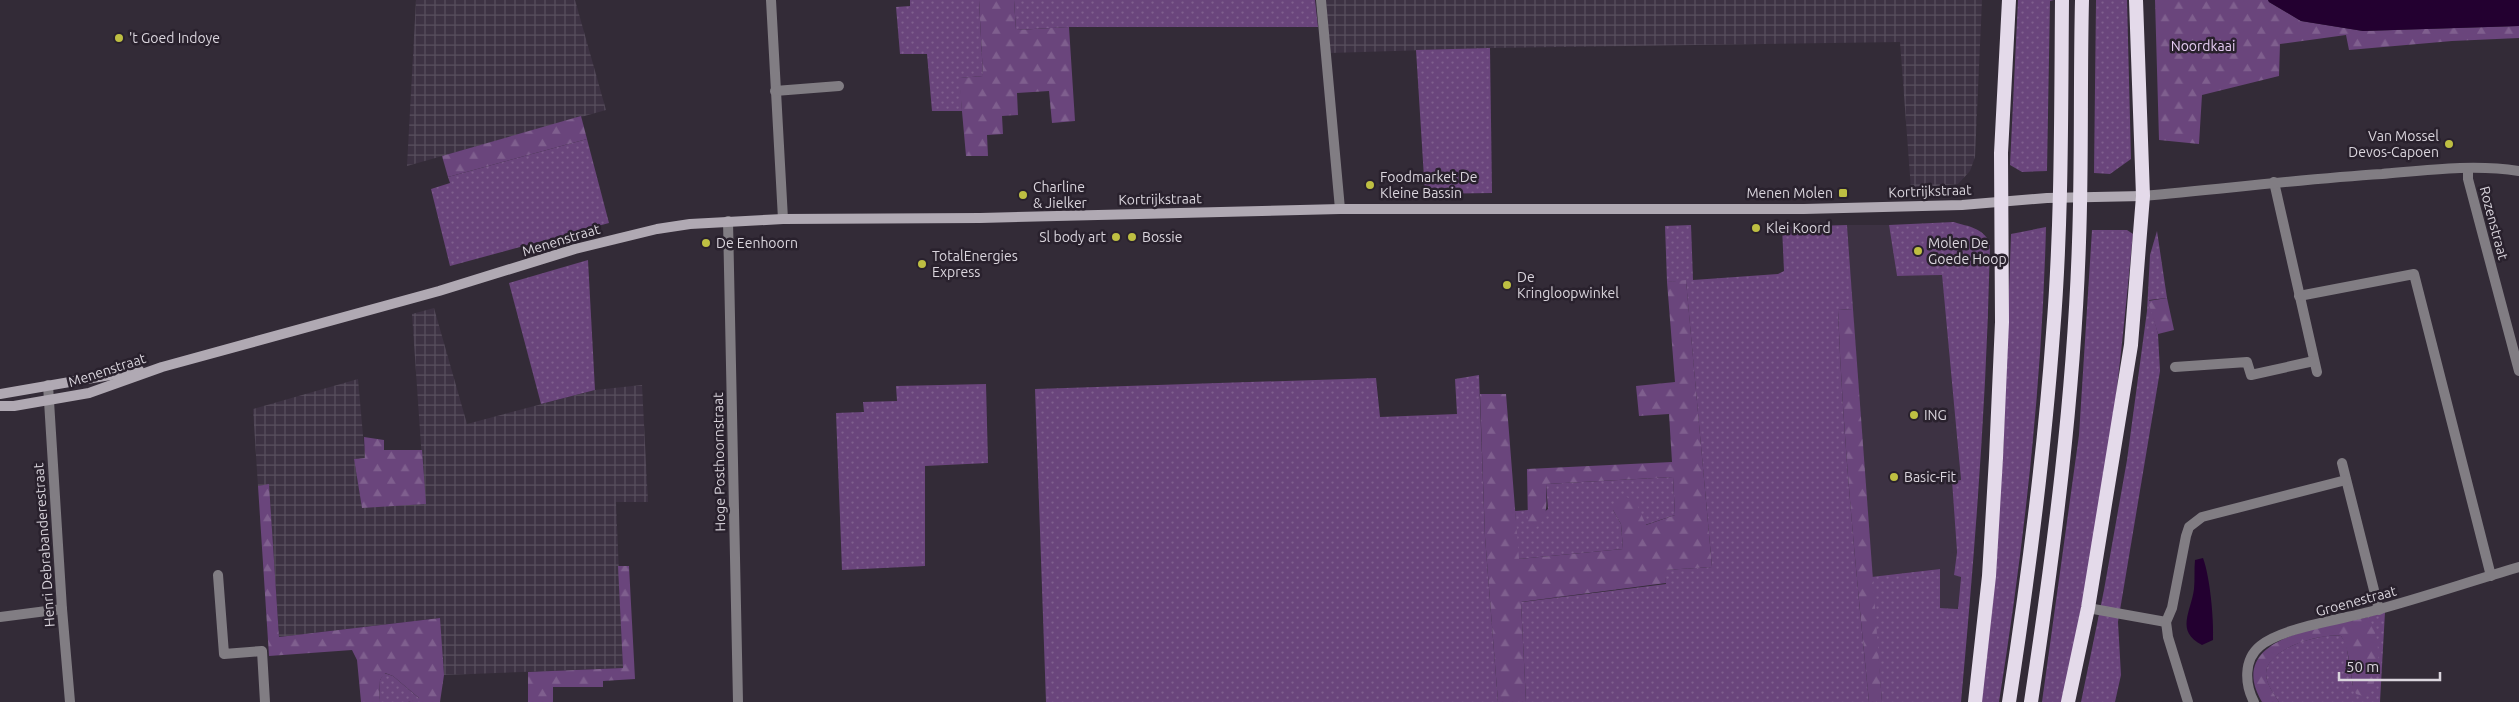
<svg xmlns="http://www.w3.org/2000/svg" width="2519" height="702" viewBox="0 0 2519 702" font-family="Ubuntu,sans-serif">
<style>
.built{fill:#3d3243}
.industrial{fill:url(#industrial-grid)}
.grass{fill:url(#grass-dots)}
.forest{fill:url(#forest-firs)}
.water{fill:#230030}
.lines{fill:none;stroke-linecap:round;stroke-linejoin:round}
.minor{stroke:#817d83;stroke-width:10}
.tertiary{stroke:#817d83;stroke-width:10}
.secondary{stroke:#b0a9b3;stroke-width:10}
.trunk{stroke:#e4daea;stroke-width:14}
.poi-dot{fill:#bebf42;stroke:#29212d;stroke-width:2}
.labels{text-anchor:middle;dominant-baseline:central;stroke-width:5;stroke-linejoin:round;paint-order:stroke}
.poi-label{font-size:14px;fill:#dad5dd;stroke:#29212d;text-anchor:start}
.park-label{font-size:14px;fill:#e6ccf3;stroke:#29212d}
.street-label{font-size:14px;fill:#dad5dd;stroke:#29212d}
</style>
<defs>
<pattern id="industrial-grid" width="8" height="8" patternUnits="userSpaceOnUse" patternTransform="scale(1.25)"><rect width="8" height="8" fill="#3d3243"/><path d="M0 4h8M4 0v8" fill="none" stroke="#584f5e"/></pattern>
<pattern id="grass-dots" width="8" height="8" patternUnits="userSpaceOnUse" patternTransform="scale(1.25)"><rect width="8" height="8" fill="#6a457c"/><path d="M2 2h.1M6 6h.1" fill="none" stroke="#7f5f8e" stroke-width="1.8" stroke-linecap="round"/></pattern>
<pattern id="forest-firs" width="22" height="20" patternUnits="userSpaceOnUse" patternTransform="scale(1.25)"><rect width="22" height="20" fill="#6a457c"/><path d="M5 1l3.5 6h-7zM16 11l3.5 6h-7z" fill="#7f5f8e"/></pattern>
</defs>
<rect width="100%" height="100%" fill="#332b37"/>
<path class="built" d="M1847,225H1889L1897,276L1942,275L1961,480L1952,481L1957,552L1954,575L1961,576L1958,609L1940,608L1939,569L1871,577Z"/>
<g class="industrial">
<path d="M416,0H575L606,110L407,166Z"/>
<path d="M1326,0H1982L1975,157L1970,171L1958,184L1911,189L1900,42L1490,48L1330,53Z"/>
<path d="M434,308L467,424L595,390L642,385L648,502H616L623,668L444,675L439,618L279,637L269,485L258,486L253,409L358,379L365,458L354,459L362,507L425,504L412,314Z"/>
</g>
<g class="grass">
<path d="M910,0H979L983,76L960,78L962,111H932L927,54H900L896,7L910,6Z"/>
<path d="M1014,0H1315L1318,27H1069L1016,30Z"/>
<path d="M2018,0H2054L2050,1L2047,171L2022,172L2010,165Z"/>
<path d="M2096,0H2127L2131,159L2110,174L2094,173Z"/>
<path d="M1490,48L1492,193L1425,194L1416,50Z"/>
<path d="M587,139L609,223L450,266L431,189L450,183L448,177Z"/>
<path d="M1954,222C1969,227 1982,227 1990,243C1987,396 1975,549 1961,702H1882L1871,577L1940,569V608L1958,609L1961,577L1954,575L1957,552L1952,481L1961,480L1942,275L1897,276L1889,225Z"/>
<path d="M1691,225L1693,280L1778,274L1784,271L1782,227L1847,225L1853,309L1838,310C1843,441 1856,572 1869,702H1526L1521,602L1666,584L1664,570L1712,567L1686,281L1667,282L1665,226Z"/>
<path d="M2046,227C2042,387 2024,545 1999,702H1981L2003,455L2011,234Z"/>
<path d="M2092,230H2127L2133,234C2126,303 2120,372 2110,441C2098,529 2080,615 2062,702H2042L2079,435Z"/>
<path d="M2157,231L2167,298L2149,300L2158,334L2160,371L2118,622L2121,675L2115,702H2081L2104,590L2127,460L2147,311L2150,255Z"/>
<path d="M588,260L595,390L541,404L509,283Z"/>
<path d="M1479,375L1485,537L1498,702H1046L1035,389L1376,378L1380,417L1457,414L1455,379Z"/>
<path d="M986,384L988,463L925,466V566L842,570L836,413L864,412L863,402L897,401L896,386Z"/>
<path d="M1673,477L1675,515L1645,525L1641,517L1613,510L1621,524L1623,549L1518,559L1515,511L1528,510V525L1548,509L1546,484Z"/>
<path d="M2385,612L2380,702H2279C2274,694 2266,684 2266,674C2265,648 2322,633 2341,636L2346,643L2353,686L2368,617Z"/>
<path d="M384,673L393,676L420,699L408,702H379L380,680Z"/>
</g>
<g class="forest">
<path d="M979,0H1014L1016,30L1069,27L1075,121L1052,123L1049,91L1017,93L1018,115L1002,116L1003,134L987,135L988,156H966L959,78L983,76Z"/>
<path d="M2155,0H2268L2269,2L2301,21L2363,31L2519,26V38L2452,41L2349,50L2346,35L2280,44L2279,76L2202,95L2199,144L2159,140Z"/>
<path d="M581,116L587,139L448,177L442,156Z"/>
<path d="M1686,280L1712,567L1665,570L1666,583L1521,602L1526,702H1498L1485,537L1480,394H1506L1519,559L1623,549L1621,524L1613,510L1621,494L1636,502L1646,525L1675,515L1673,477L1546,484C1546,502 1550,518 1534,529L1528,525L1527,469L1672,462L1669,414L1639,416L1636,386L1675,382L1667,282Z"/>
<path d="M2167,298L2174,330L2158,334L2148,301Z"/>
<path d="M1853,309L1882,702H1869C1856,572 1843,441 1838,310Z"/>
<path d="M364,437L384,440V450H422L426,504L362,508L354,459L365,458Z"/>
<path d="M269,484L279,637L440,618L444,675L440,702H408L419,698L393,676L385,673L380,680L379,702H361L357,660L352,650L269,656L258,486Z"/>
<path d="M618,566H629L635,679L603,681V687H553V702H528V672L623,668Z"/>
<path d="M2368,617C2381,636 2382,673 2369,693L2363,696L2356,694C2349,677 2351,650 2341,636C2322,633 2266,648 2266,674C2266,683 2274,694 2279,702H2262C2223,636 2326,627 2368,617Z"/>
</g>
<g class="water">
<path d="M2268,0H2519V26L2363,31L2301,21L2269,2Z"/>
<path d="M2203,558C2210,577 2214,619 2213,640L2202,645C2175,631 2191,612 2194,589C2195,579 2194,569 2195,560Z"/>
</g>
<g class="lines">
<g class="minor">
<path d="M771,0L783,219"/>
<path d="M1321,0L1340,209"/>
<path d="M775,91L839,86"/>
<path d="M2468,168V179L2519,371"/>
<path d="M2274,182L2317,372"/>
<path d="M728,221L738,702"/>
<path d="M2299,296L2414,274L2491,576"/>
<path d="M2175,367L2247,362L2251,375L2314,361"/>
<path d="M48,385L62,609L70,702"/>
<path d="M2342,463L2379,610"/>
<path d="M218,575L224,654L262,651L265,702"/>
<path d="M2088,608L2166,622"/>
<path d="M0,617L62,609"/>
<path d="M2188,702L2168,637L2166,622L2172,608L2186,536L2189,527L2202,517L2346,480"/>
<path d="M2254,702C2245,685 2243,660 2260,646C2282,627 2346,619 2376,610C2424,597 2471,581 2519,567"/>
</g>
<path class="tertiary" d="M2143,196C2223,189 2302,179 2382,174C2428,170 2474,164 2519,171"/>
<g class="secondary">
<path d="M0,394L139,370"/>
<path d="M0,406H14L89,393L162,367L439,291L575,249L657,229L690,224L783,219L980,218L1340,209H1804L1962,205L2047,198L2143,196"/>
</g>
<g class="trunk">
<path d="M1975,702L1989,576L1996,458L2002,322L2001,153L2009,0"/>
<path d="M2009,702C2028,579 2044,457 2053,333C2062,223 2061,111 2062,0"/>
<path d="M2031,702C2054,550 2074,396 2079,242C2082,162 2080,81 2082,0"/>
<path d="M2068,702L2088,608L2131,345L2143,196L2136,0"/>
</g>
</g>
<g class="poi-dot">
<circle cx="119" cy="38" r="5"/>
<circle cx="2449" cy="144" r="5"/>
<circle cx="1370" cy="185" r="5"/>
<rect x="1838" y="188" width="10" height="10" rx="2.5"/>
<circle cx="1023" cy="195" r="5"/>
<circle cx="1756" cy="228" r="5"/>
<circle cx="1116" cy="237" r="5"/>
<circle cx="1132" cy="237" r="5"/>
<circle cx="706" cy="243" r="5"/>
<circle cx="1918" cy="251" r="5"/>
<circle cx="922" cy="264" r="5"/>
<circle cx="1507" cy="285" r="5"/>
<circle cx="1914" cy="415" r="5"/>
<circle cx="1894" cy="477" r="5"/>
</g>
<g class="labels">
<g class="poi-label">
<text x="129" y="38">'t Goed Indoye</text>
<text x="2439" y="136" text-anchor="end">Van Mossel<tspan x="2439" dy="16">Devos-Capoen</tspan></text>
<text x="1380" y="177">Foodmarket De<tspan x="1380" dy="16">Kleine Bassin</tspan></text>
<text x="1033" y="187">Charline<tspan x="1033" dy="16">&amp; Jielker</tspan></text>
<text x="1833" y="193" text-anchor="end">Menen Molen</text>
<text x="1766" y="228">Klei Koord</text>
<text x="1106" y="237" text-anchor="end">Sl body art</text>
<text x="1142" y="237">Bossie</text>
<text x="716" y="243">De Eenhoorn</text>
<text x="1928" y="243">Molen De<tspan x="1928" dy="16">Goede Hoop</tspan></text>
<text x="932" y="256">TotalEnergies<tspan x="932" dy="16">Express</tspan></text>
<text x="1517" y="277">De<tspan x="1517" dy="16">Kringloopwinkel</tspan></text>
<text x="1924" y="415">ING</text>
<text x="1904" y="477">Basic-Fit</text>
</g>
<g class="park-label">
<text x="2203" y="46">Noordkaai</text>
</g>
<g class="street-label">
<text transform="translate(1930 191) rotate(-2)">Kortrijkstraat</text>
<text transform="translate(1160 199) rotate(-1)">Kortrijkstraat</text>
<text transform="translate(2494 223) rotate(75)">Rozenstraat</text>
<text transform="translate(561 240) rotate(-17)">Menenstraat</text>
<text transform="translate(107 370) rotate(-18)">Menenstraat</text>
<text transform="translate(719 462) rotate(-91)">Hoge Posthoornstraat</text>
<text transform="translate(44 545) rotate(-94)">Henri Debrabanderestraat</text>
<text transform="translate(2356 601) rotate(-15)">Groenestraat</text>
</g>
</g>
<path d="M2339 672v8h101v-8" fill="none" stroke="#dad5dd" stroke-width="2.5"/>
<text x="2346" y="672" font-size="15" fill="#dad5dd" stroke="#29212d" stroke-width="4" paint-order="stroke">50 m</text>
</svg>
